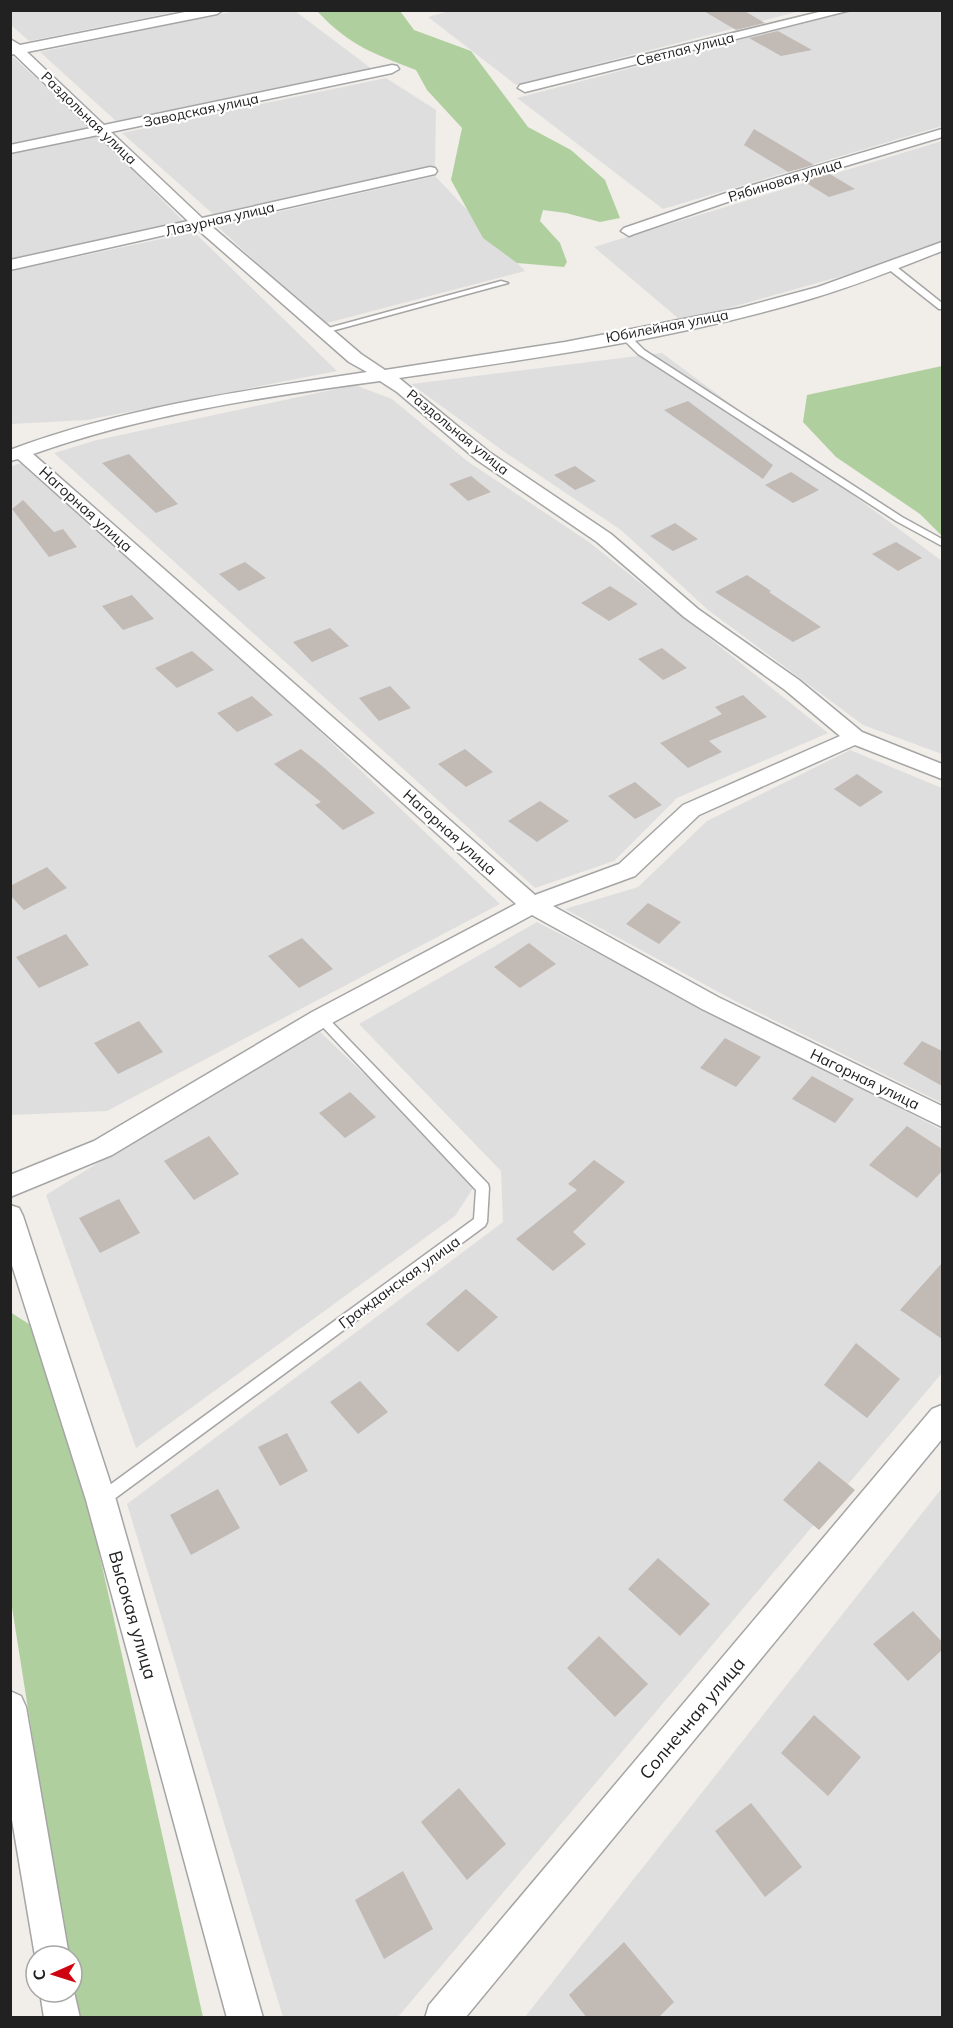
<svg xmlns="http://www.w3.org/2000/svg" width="953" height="2028" viewBox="0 0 953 2028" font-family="Mulish,sans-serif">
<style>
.residential{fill:#dfdedf}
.forest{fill:#b0cf9e}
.building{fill:#c2bab5}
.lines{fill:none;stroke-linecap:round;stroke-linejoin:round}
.lane-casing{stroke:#a5a5a5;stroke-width:3}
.street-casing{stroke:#a5a5a5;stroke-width:3}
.lane{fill:#fff;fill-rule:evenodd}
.street{fill:#fff;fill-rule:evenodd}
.labels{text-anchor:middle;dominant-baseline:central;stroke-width:4.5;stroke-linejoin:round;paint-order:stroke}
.far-street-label{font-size:14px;fill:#212121;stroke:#fff}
.street-label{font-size:15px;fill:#212121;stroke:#fff}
.near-street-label{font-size:18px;fill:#212121;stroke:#fff}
</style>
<rect width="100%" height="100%" fill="#f1eee9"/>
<g class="residential">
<path d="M11,10H180V11L29,41L11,25Z"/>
<path d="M240,10L295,11L372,69L116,121L40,52Z"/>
<path d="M453,10L800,11L516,85L428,17Z"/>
<path d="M849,11H942V126L663,209L517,98Z"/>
<path d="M11,55L91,129L11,145Z"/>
<path d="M386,78L436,110L435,166L213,214L122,133Z"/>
<path d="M99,136L184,222L11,259V153Z"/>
<path d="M942,141V242L895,261L718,311L679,319L594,247Z"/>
<path d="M435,176L525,271L323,324L217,226Z"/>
<path d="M194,232L337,371L87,420L11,424V271Z"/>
<path d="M662,353L942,561V754L863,725L708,610L621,530L506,453L411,384Z"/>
<path d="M355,385L392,399L467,461L589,542L828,733L677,798L614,861L535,888L54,453L97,440Z"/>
<path d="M29,460L258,672L500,904L107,1111L11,1115L10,467Z"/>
<path d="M850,750L942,788V1103L737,1002L565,909L638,887L707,821Z"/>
<path d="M537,922L942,1130V1373L398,2017H283L127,1504L503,1222L501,1171L359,1024Z"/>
<path d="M316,1028L477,1182L455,1216L136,1448L46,1195Z"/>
<path d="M942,1488V2017H525Z"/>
</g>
<g class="forest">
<path d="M317,11H400L414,30L471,51L528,127L571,150L605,180L620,218L600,222L566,213L543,210L540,221L560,243L567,262L564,267L517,263L483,238L451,180L462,128L427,90L416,70C372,53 350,46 317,11Z"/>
<path d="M942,366V536L920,514L836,457L803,422L807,395Z"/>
<path d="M10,1312L51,1338L203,2017H77L72,1987V1956H67L11,1601Z"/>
</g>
<g class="building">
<path d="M702,10H743L765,23L736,30Z"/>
<path d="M778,31L812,50L781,56L749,38Z"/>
<path d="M754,129L814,165L788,172L744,145Z"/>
<path d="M828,173L855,189L829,197L803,181Z"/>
<path d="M688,401L773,465L763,479L664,410Z"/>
<path d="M129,454L178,504L156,513L102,463Z"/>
<path d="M575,466L596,481L575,490L554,475Z"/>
<path d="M791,472L819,490L793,503L765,485Z"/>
<path d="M471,476L491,492L468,501L449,484Z"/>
<path d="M23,500L54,532L63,529L77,547L49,557L12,509Z"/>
<path d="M675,523L698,539L673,551L650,536Z"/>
<path d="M896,542L922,558L898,571L872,554Z"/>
<path d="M245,562L266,578L239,591L219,574Z"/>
<path d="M747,575L771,591L769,592L821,627L793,642L715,592Z"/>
<path d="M610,586L638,604L609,621L581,603Z"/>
<path d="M132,595L154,619L123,630L102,606Z"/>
<path d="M330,628L349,646L312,662L293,642Z"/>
<path d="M662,648L687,668L663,680L638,659Z"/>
<path d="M192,651L214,670L177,688L155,668Z"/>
<path d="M390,686L411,708L379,721L359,698Z"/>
<path d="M743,695L767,717L709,741L722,752L688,768L660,743L722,714L715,707Z"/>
<path d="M252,696L273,715L237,732L217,713Z"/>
<path d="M301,749L322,766L375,813L343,830L315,805L321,802L274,764Z"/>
<path d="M465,749L493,772L466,787L438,764Z"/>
<path d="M857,774L883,792L860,807L834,789Z"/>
<path d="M635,782L662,805L635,819L608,796Z"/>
<path d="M540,801L569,821L537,842L508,821Z"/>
<path d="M47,867L67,888L24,910L10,895V886Z"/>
<path d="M648,903L681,922L659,944L626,924Z"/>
<path d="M66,934L89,965L39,988L16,957Z"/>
<path d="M302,938L333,969L299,988L268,956Z"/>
<path d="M529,943L556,964L520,988L494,967Z"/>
<path d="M139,1021L163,1052L118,1074L94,1043Z"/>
<path d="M725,1038L761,1057L736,1087L700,1068Z"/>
<path d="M922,1041L942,1051V1086L903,1064Z"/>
<path d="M812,1076L854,1099L835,1123L792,1099Z"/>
<path d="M350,1092L376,1117L345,1138L319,1113Z"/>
<path d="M907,1126L942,1149V1171L917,1198L869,1165Z"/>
<path d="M209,1136L239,1174L194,1200L164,1161Z"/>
<path d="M594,1160L625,1182L573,1232L586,1244L553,1271L516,1239L577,1190L568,1184Z"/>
<path d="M119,1199L140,1233L100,1253L79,1218Z"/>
<path d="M942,1263V1339L900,1310Z"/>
<path d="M466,1289L498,1317L458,1352L426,1324Z"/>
<path d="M856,1343L900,1379L867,1418L824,1385Z"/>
<path d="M360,1381L388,1412L358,1434L330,1402Z"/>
<path d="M287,1433L308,1471L280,1486L258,1447Z"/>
<path d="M819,1461L855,1490L819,1530L783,1500Z"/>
<path d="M218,1489L240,1528L191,1555L170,1515Z"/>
<path d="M658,1558L710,1604L680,1636L628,1589Z"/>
<path d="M913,1611L942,1642V1650L908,1681L873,1644Z"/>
<path d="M599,1636L648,1684L615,1717L567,1668Z"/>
<path d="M814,1715L861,1757L828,1796L781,1753Z"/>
<path d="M459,1788L506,1844L467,1880L421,1822Z"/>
<path d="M751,1803L802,1867L765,1897L715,1831Z"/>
<path d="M403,1871L433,1929L384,1959L355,1900Z"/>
<path d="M624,1942L674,2002L658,2018H587L569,1995Z"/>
</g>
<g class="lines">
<defs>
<g id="lane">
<path d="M887,264H893L942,303V309H939L887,268Z"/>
<path d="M501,281L508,283L328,332L321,330Z"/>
<path d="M621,333H627L644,350L902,517L942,539V546L896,521L638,354L621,337Z"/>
<path d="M321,1013L325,1015L488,1184L489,1188L487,1222L485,1226L106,1505L101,1507L96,1505L94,1500L96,1495L474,1219L476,1190L317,1021L315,1018L317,1015Z"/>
</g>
<g id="street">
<path d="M195,10H223L217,14L27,52L104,125L392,65L397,66L399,69L392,73L111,132L202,218L430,167L435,168L437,171L435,174L210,225L361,354L385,370L565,342L740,308L818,287L942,242V251C899,268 855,286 810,299C677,339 536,358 399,378L489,452L611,534L698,609L799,680L862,732L942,764V779L855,745L699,815L635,876L553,906L718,997L942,1106V1127L702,1009L532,915L330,1024L112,1155L10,1197V1175L94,1141L312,1012L516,904L18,459L10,461V450C125,407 247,390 367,372L349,362L196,228L10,270V260L188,221L98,135L10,153V145L91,128L14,54L10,55V39L20,45ZM380,381L397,392L477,460L597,542L684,617L785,690L840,736L683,805L619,864L535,895L33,454C146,414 262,397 380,381Z"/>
<path d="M827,10H851L525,92L518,88L520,85Z"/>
<path d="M942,129V137L739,198L634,234L629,236L621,231L624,228L729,192Z"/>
<path d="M10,1205L19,1208L23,1216L116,1500L263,2018H227L86,1500L10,1259Z"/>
<path d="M942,1405V1439L465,2018H425L429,2005L932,1409Z"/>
<path d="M10,1691L21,1696L26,1707L69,1956H36V1959L35,1956L10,1808Z"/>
<path d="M72,1983L80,2018H44L40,1992H72Z"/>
</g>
</defs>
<use href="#lane" class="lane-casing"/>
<use href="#street" class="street-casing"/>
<use href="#lane" class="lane"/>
<use href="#street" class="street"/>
</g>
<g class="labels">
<g class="far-street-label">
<text transform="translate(685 49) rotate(-14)">Светлая улица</text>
<text transform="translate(201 110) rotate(-12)">Заводская улица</text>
<text transform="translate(89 118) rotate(44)">Раздольная улица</text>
<text transform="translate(785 180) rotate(-17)">Рябиновая улица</text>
<text transform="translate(220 219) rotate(-13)">Лазурная улица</text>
<text transform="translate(667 326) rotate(-11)">Юбилейная улица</text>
<text transform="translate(458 432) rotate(39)">Раздольная улица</text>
</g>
<g class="street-label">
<text transform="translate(86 509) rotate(42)">Нагорная улица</text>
<text transform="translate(450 832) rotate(42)">Нагорная улица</text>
<text transform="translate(865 1079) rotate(26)">Нагорная улица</text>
<text transform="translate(399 1282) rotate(-36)">Гражданская улица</text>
</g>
<g class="near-street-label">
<text transform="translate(133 1615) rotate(74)">Высокая улица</text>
<text transform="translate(692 1718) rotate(-50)">Солнечная улица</text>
</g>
</g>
<rect width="953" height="2028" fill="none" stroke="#212121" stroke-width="24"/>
<g transform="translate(54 1974) rotate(267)"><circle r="28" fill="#ffffff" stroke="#a6a6a6" stroke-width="1.5"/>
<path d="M0-4.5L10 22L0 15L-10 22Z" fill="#ce0511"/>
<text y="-9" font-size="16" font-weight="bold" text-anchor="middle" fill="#212121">С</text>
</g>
</svg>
